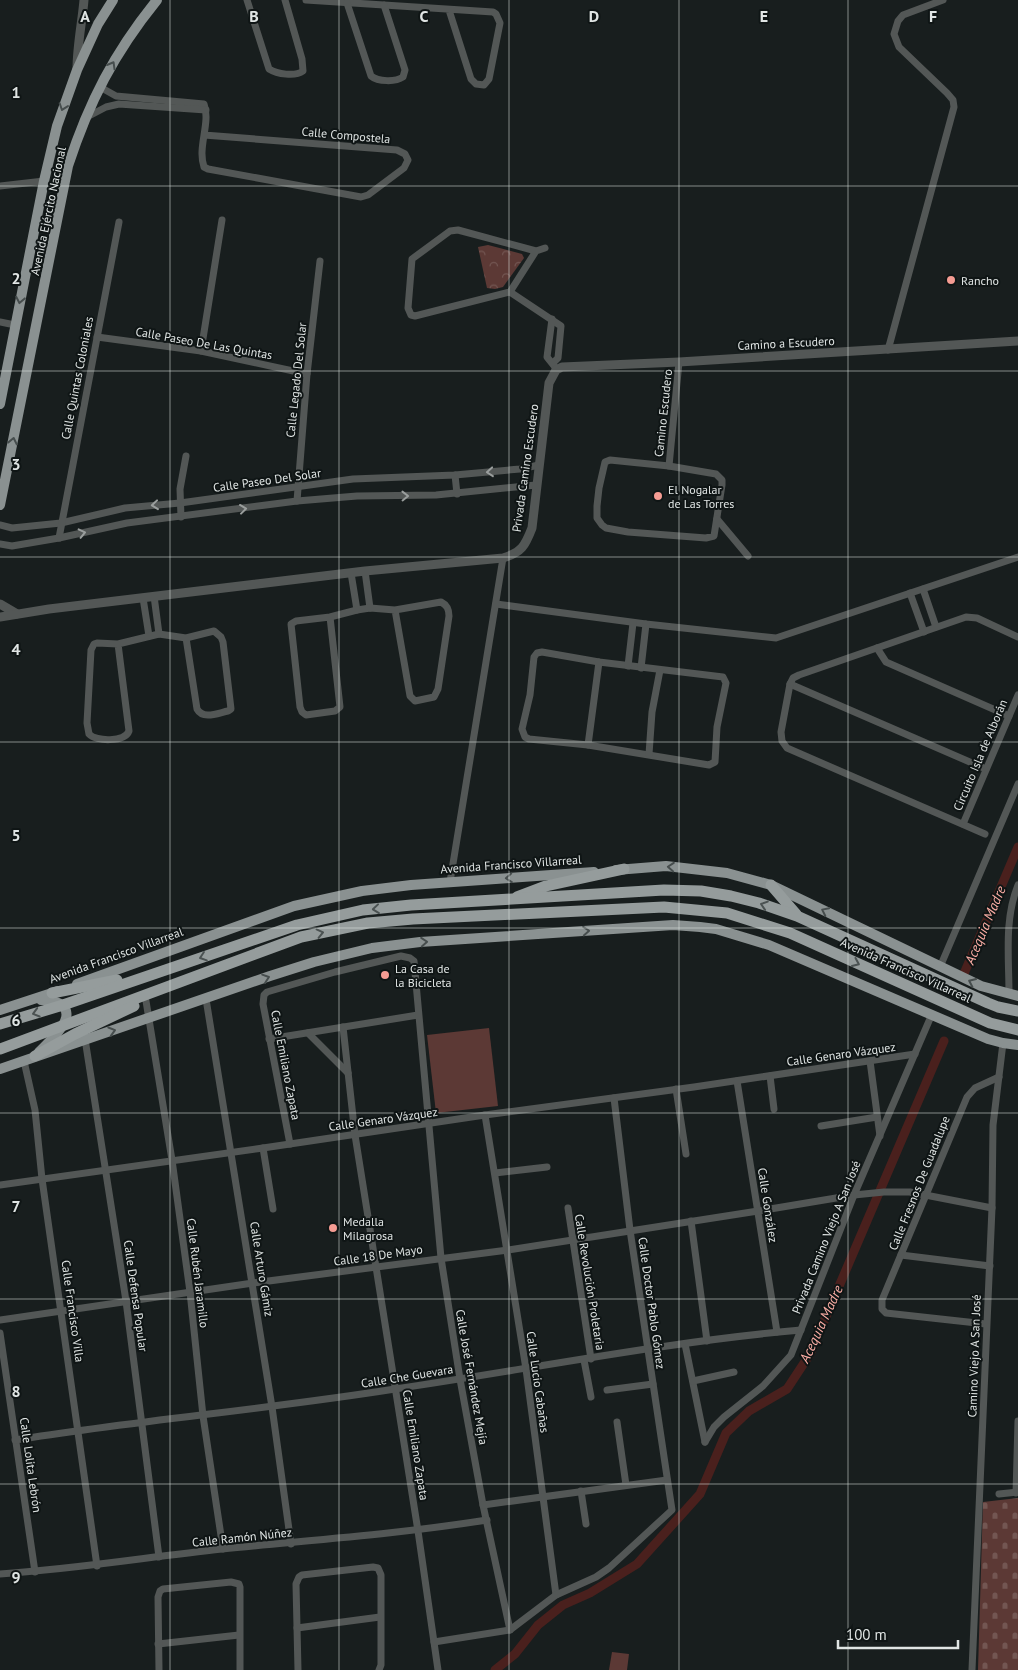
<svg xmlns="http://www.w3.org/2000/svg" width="1018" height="1670" viewBox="0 0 1018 1670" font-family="'PT Sans',sans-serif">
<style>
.forest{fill:url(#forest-crowns)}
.cemetery{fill:url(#cemetery-stones)}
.garden{fill:#5c3935}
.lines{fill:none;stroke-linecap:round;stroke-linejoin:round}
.canal{stroke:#4a201d;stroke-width:9}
.minor{stroke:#535756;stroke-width:7}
.tertiary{stroke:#535756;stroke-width:9}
.primary{stroke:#8a9191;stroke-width:10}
.trunk{stroke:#959c9c;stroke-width:11}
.oneway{stroke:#464d4d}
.oneway2{stroke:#9a9e9d}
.oneway3{stroke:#4b5252}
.grid{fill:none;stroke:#e0e5e4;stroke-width:1;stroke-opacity:0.55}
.poi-dot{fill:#f59c93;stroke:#0f1515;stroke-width:2}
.labels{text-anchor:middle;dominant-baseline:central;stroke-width:4;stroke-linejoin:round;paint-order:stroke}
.street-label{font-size:12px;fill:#e0e5e4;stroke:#0f1515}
.poi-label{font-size:12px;fill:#e0e5e4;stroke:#0f1515;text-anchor:start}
.water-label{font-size:14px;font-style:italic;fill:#feafa6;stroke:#0f1515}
.grid-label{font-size:16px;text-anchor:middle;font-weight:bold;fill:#e0e5e4;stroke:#0f1515;stroke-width:4;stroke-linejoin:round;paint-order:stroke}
</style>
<defs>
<pattern id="forest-crowns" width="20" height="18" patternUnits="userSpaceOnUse" patternTransform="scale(1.25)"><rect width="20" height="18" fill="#5c3935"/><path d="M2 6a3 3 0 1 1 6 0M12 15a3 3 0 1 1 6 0" fill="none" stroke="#735652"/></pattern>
<pattern id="cemetery-stones" width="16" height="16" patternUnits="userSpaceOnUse" patternTransform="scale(1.25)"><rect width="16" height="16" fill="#5c3935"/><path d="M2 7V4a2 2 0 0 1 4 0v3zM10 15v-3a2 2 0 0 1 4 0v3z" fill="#735652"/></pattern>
</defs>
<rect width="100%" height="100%" fill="#181e1e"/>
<path class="forest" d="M488,245L522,254L524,258L503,287L495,289L487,288L478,247Z"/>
<path class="cemetery" d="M1018,1498V1670H978L983,1502Z"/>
<g class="garden">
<path d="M489,1028L498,1106L436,1113L427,1035Z"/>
<path d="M612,1652L629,1654L627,1670H609Z"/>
</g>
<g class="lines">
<g class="canal">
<path d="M963,976L1018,847"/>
<path d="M495,1670L515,1654L538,1625L563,1605L590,1593L637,1564L700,1494L726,1433L749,1411L787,1389L810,1354L944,1041"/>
</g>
<g class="minor">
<path d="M247,0L269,69C277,74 295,77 303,71L302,59L285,0"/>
<path d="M306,0L493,12L496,14L500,23L489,79L484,85L476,84L471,79L449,10"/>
<path d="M347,3L371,76C378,82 396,82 403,77L405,70L384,5"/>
<path d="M100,87L116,96L204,104C211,123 197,147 204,167L208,169L361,197L368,195L404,168L408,160L405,154L397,150L204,135"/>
<path d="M87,117L106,107L119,104L206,110"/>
<path d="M0,186L44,181"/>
<path d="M536,251L510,292L415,316L411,315L408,308L412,259L450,231L458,230L536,251L545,248"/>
<path d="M510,292L561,326L558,358L553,363"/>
<path d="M552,319L547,357L555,367"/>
<path d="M0,322L15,325"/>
<path d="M97,337L201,351L307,374"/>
<path d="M888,350L954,107L953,100L947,93L899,47L894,34L898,21L903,15L943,0"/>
<path d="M201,351L222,220"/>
<path d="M610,460L669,466L716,474L722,480V485L714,536L706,538L628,532L606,528L602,525L597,518V506L599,488L605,462Z"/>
<path d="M669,466L679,362"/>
<path d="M455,475L457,494"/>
<path d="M297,501L307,374L320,261"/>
<path d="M181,517L180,489L186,456"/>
<path d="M717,519L748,556"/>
<path d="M0,525L12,528L61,523L125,508L180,503L353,479L455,475L520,469L539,465"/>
<path d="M59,538L119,222"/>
<path d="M0,544L12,546L59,538L127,523L297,501L357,496L436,495L536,485"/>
<path d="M365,571L370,608"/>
<path d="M351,573L357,610"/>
<path d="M923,589L936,627"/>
<path d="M910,593L924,632"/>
<path d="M154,596L159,634"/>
<path d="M143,598L149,636"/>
<path d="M496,604L646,624L776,638L1018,557"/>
<path d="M330,617L340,707L335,711L306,715L302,712L300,707L291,624L296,621L330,617L357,610L370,608L395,610L441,602C447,605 449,609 449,616L438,689L434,697L415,701L410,696L395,610"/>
<path d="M118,644L129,731C125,742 96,742 89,734L87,723L91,650L94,644L97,643L118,644L159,634L186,638L214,631L221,637L223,642L231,709L228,711C218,713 203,720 197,709L186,638"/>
<path d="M877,648L886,662L1009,716"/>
<path d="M542,652L599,662L723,677L726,683L717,727L715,762L709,765L588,745L529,739L525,737L522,729L530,695L534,657L537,653Z"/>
<path d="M628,666L633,623"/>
<path d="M641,668L646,624"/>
<path d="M790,684L986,769"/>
<path d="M588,745L599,662"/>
<path d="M649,754L652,712L660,670"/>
<path d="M963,824L1018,695"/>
<path d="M985,834L787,748L782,741L781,732L790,684L793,678L799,675L966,617L977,618L1018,637"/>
<path d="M450,882L503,558"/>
<path d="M940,967L1018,784"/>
<path d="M1009,994C1009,958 1004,919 1018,885"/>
<path d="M206,999L272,1407L291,1544"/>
<path d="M146,1001L172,1160L190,1292L203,1416L223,1549"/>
<path d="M343,1027L355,1135L418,1531L438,1670"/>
<path d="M308,1033L348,1073"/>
<path d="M85,1039L126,1301L159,1557"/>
<path d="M269,1039L418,1015"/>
<path d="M24,1061L35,1110L42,1179L97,1566"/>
<path d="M870,1061L880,1136"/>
<path d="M770,1076L774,1109"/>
<path d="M737,1081L777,1332"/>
<path d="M676,1089L686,1154"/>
<path d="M485,1115L526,1369L556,1595"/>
<path d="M821,1126L877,1117"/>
<path d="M290,1144L263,1004L264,995L267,992L335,972L401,956L410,958L414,961L441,1258L460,1379L483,1505L510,1630"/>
<path d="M263,1148L273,1209"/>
<path d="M495,1173L547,1167"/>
<path d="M0,1185L263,1148L485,1115L694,1087L915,1054"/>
<path d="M568,1208L591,1359"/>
<path d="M691,1221L707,1341"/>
<path d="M901,1255L990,1266"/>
<path d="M0,1320L253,1283L508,1250L758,1211L854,1195L884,1192H910L992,1208"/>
<path d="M986,1324L886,1313L882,1309V1300L967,1097L975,1088L999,1077"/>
<path d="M0,1333L35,1572"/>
<path d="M685,1344L705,1442"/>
<path d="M584,1360L591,1397"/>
<path d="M693,1381L734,1372"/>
<path d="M607,1390L653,1384"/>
<path d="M617,1422L626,1485"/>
<path d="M15,1440C141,1420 269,1409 395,1389C530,1369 665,1342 801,1330"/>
<path d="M705,1442L714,1427L724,1417L763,1386L791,1355L854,1195L932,1014"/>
<path d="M581,1491L586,1524"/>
<path d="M1016,1493L1018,1421"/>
<path d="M999,1494L1018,1492"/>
<path d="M483,1505L667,1480"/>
<path d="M0,1574C75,1569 148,1557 222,1549C311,1540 399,1534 487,1520"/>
<path d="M297,1628L380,1617"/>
<path d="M434,1642L510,1630L556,1595L596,1577L609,1568L672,1510L630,1230L614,1098"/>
<path d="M158,1644L239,1635"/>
<path d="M159,1670L158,1597L160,1591L163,1589L231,1582L239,1584L240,1587V1670"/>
<path d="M298,1670L296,1584L299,1577L302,1575L373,1567L378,1568L381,1575V1665L379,1670"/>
<path d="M972,1670L992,1208L993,1125L1003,1043"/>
</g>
<g class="tertiary">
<path d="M77,69C77,46 82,23 84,0"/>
<path d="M0,604L17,614"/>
<path d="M0,617L49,609L365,571L503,558C522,552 525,546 532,528L549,383L556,370L562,367L679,362L1018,341"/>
</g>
<g class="primary">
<path d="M0,404L44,181L57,126L77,70L98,24L113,0"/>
<path d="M0,505L68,166C89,102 114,53 157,0"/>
<path d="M616,870L666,866L727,873L771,885L981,986L1018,996"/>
<path d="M77,984L294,906L362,891L411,885L594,872"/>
<path d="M0,1010L58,991"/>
<path d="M39,1052C47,1044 57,1035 63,1025C74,1007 57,999 41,1000"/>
<path d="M0,1069L270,976L314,962L372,948L420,942L673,925L700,927L716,929L769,945L988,1039L1003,1043L1018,1045"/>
</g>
<g class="trunk">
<path d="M771,885L796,914"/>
<path d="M517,897L546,886L624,869"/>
<path d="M52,993L117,980"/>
<path d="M0,1024L63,1005L297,925L363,910L411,905L664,890L701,891L731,896L759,903L797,916L988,1003L998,1007L1018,1011"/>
<path d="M0,1049L301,937L368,923L413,919L664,907L727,913L790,933L990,1023L1018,1030"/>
<path d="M35,1056L75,1034L134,1006"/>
</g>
</g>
<defs><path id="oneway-chevron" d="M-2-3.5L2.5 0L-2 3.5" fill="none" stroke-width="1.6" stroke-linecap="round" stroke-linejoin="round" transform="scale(1.25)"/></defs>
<g class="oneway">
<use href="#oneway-chevron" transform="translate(112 65) rotate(-60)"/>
<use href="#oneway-chevron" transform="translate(63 107) rotate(109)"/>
<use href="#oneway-chevron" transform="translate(20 300) rotate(101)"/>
<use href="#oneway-chevron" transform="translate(13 441) rotate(-78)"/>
<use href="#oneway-chevron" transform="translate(671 867) rotate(-176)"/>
<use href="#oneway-chevron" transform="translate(509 878) rotate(176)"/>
<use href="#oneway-chevron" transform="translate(825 911) rotate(-154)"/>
<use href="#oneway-chevron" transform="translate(586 931) rotate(-4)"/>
<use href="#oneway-chevron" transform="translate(424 942) rotate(-4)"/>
<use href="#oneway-chevron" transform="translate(266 978) rotate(-19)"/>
<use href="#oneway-chevron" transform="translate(972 982) rotate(-155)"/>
<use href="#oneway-chevron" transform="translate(112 1031) rotate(-17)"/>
</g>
<g class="oneway2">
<use href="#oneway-chevron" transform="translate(490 472) rotate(175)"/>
<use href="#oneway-chevron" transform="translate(405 496) rotate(-1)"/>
<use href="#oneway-chevron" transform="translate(155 505) rotate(174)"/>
<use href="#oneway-chevron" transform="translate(243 509) rotate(-7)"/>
<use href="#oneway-chevron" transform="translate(82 533) rotate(-13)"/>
</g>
<g class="oneway3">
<use href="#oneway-chevron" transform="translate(764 905) rotate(-162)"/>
<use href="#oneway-chevron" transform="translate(376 909) rotate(174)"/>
<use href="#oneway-chevron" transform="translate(320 933) rotate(-13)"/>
<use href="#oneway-chevron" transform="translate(203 957) rotate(161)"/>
<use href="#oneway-chevron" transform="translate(856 963) rotate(24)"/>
<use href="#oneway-chevron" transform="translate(36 1013) rotate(164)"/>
</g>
<path class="grid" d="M170,0V1670M339,0V1670M509,0V1670M679,0V1670M848,0V1670M0,186H1018M0,371H1018M0,557H1018M0,742H1018M0,928H1018M0,1113H1018M0,1299H1018M0,1484H1018"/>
<g class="poi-dot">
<circle cx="951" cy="280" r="5"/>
<circle cx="658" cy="496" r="5"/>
<circle cx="385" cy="975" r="5"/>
<circle cx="333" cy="1228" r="5"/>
</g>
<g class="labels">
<g class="street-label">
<text transform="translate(346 135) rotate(5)">Calle Compostela</text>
<text transform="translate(48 211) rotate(-78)">Avenida Ejército Nacional</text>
<text transform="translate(204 343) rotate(10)">Calle Paseo De Las Quintas</text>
<text transform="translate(786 343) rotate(-3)">Camino a Escudero</text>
<text transform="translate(77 378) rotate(-79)">Calle Quintas Coloniales</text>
<text transform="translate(296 380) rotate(-84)">Calle Legado Del Solar</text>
<text transform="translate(663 413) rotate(-84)">Camino Escudero</text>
<text transform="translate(525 468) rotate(-82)">Privada Camino Escudero</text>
<text transform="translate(267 480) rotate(-8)">Calle Paseo Del Solar</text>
<text transform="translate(980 755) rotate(-67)">Circuito Isla de Alborán</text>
<text transform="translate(511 864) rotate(-4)">Avenida Francisco Villarreal</text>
<text transform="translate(116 955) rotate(-20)">Avenida Francisco Villarreal</text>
<text transform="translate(906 970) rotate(24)">Avenida Francisco Villarreal</text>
<text transform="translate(841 1054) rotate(-8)">Calle Genaro Vázquez</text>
<text transform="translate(286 1065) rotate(79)">Calle Emiliano Zapata</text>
<text transform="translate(383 1119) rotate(-8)">Calle Genaro Vázquez</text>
<text transform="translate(919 1183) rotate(-68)">Calle Fresnos De Guadalupe</text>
<text transform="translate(768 1205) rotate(81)">Calle González</text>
<text transform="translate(826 1237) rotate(-68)">Privada Camino Viejo A San José</text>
<text transform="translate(378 1255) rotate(-8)">Calle 18 De Mayo</text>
<text transform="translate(262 1269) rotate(81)">Calle Arturo Gámiz</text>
<text transform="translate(198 1273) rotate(83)">Calle Rubén Jaramillo</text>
<text transform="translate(590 1282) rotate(81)">Calle Revolución Proletaria</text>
<text transform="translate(136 1296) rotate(82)">Calle Defensa Popular</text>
<text transform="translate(652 1303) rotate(82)">Calle Doctor Pablo Gómez</text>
<text transform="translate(73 1311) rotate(82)">Calle Francisco Villa</text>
<text transform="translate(974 1356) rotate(-88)">Camino Viejo A San José</text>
<text transform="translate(407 1376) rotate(-9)">Calle Che Guevara</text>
<text transform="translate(472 1377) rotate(80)">Calle José Fernández Mejía</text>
<text transform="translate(538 1382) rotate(82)">Calle Lucio Cabañas</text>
<text transform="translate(416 1445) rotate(81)">Calle Emiliano Zapata</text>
<text transform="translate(31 1465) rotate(82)">Calle Lolita Lebrón</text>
<text transform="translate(242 1537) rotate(-6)">Calle Ramón Núñez</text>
</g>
<g class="poi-label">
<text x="961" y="280">Rancho</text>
<text x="668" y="489">El Nogalar<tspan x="668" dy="14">de Las Torres</tspan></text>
<text x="395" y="968">La Casa de<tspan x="395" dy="14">la Bicicleta</tspan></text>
<text x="343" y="1221">Medalla<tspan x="343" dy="14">Milagrosa</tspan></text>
</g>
<g class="water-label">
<text transform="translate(985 925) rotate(-67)">Acequia Madre</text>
<text transform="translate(821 1324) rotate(-65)">Acequia Madre</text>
</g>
</g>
<g class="grid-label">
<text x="85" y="22">A</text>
<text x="254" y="22">B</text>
<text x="424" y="22">C</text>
<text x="594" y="22">D</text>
<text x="764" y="22">E</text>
<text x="933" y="22">F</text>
<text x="16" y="98">1</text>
<text x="16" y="284">2</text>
<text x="16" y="470">3</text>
<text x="16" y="655">4</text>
<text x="16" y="841">5</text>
<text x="16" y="1026">6</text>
<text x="16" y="1212">7</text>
<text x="16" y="1397">8</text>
<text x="16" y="1583">9</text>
</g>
<path d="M838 1640v8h120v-8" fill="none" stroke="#e0e5e4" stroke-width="2.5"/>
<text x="846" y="1640" font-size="15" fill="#e0e5e4" stroke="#0f1515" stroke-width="4" paint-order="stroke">100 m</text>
</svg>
